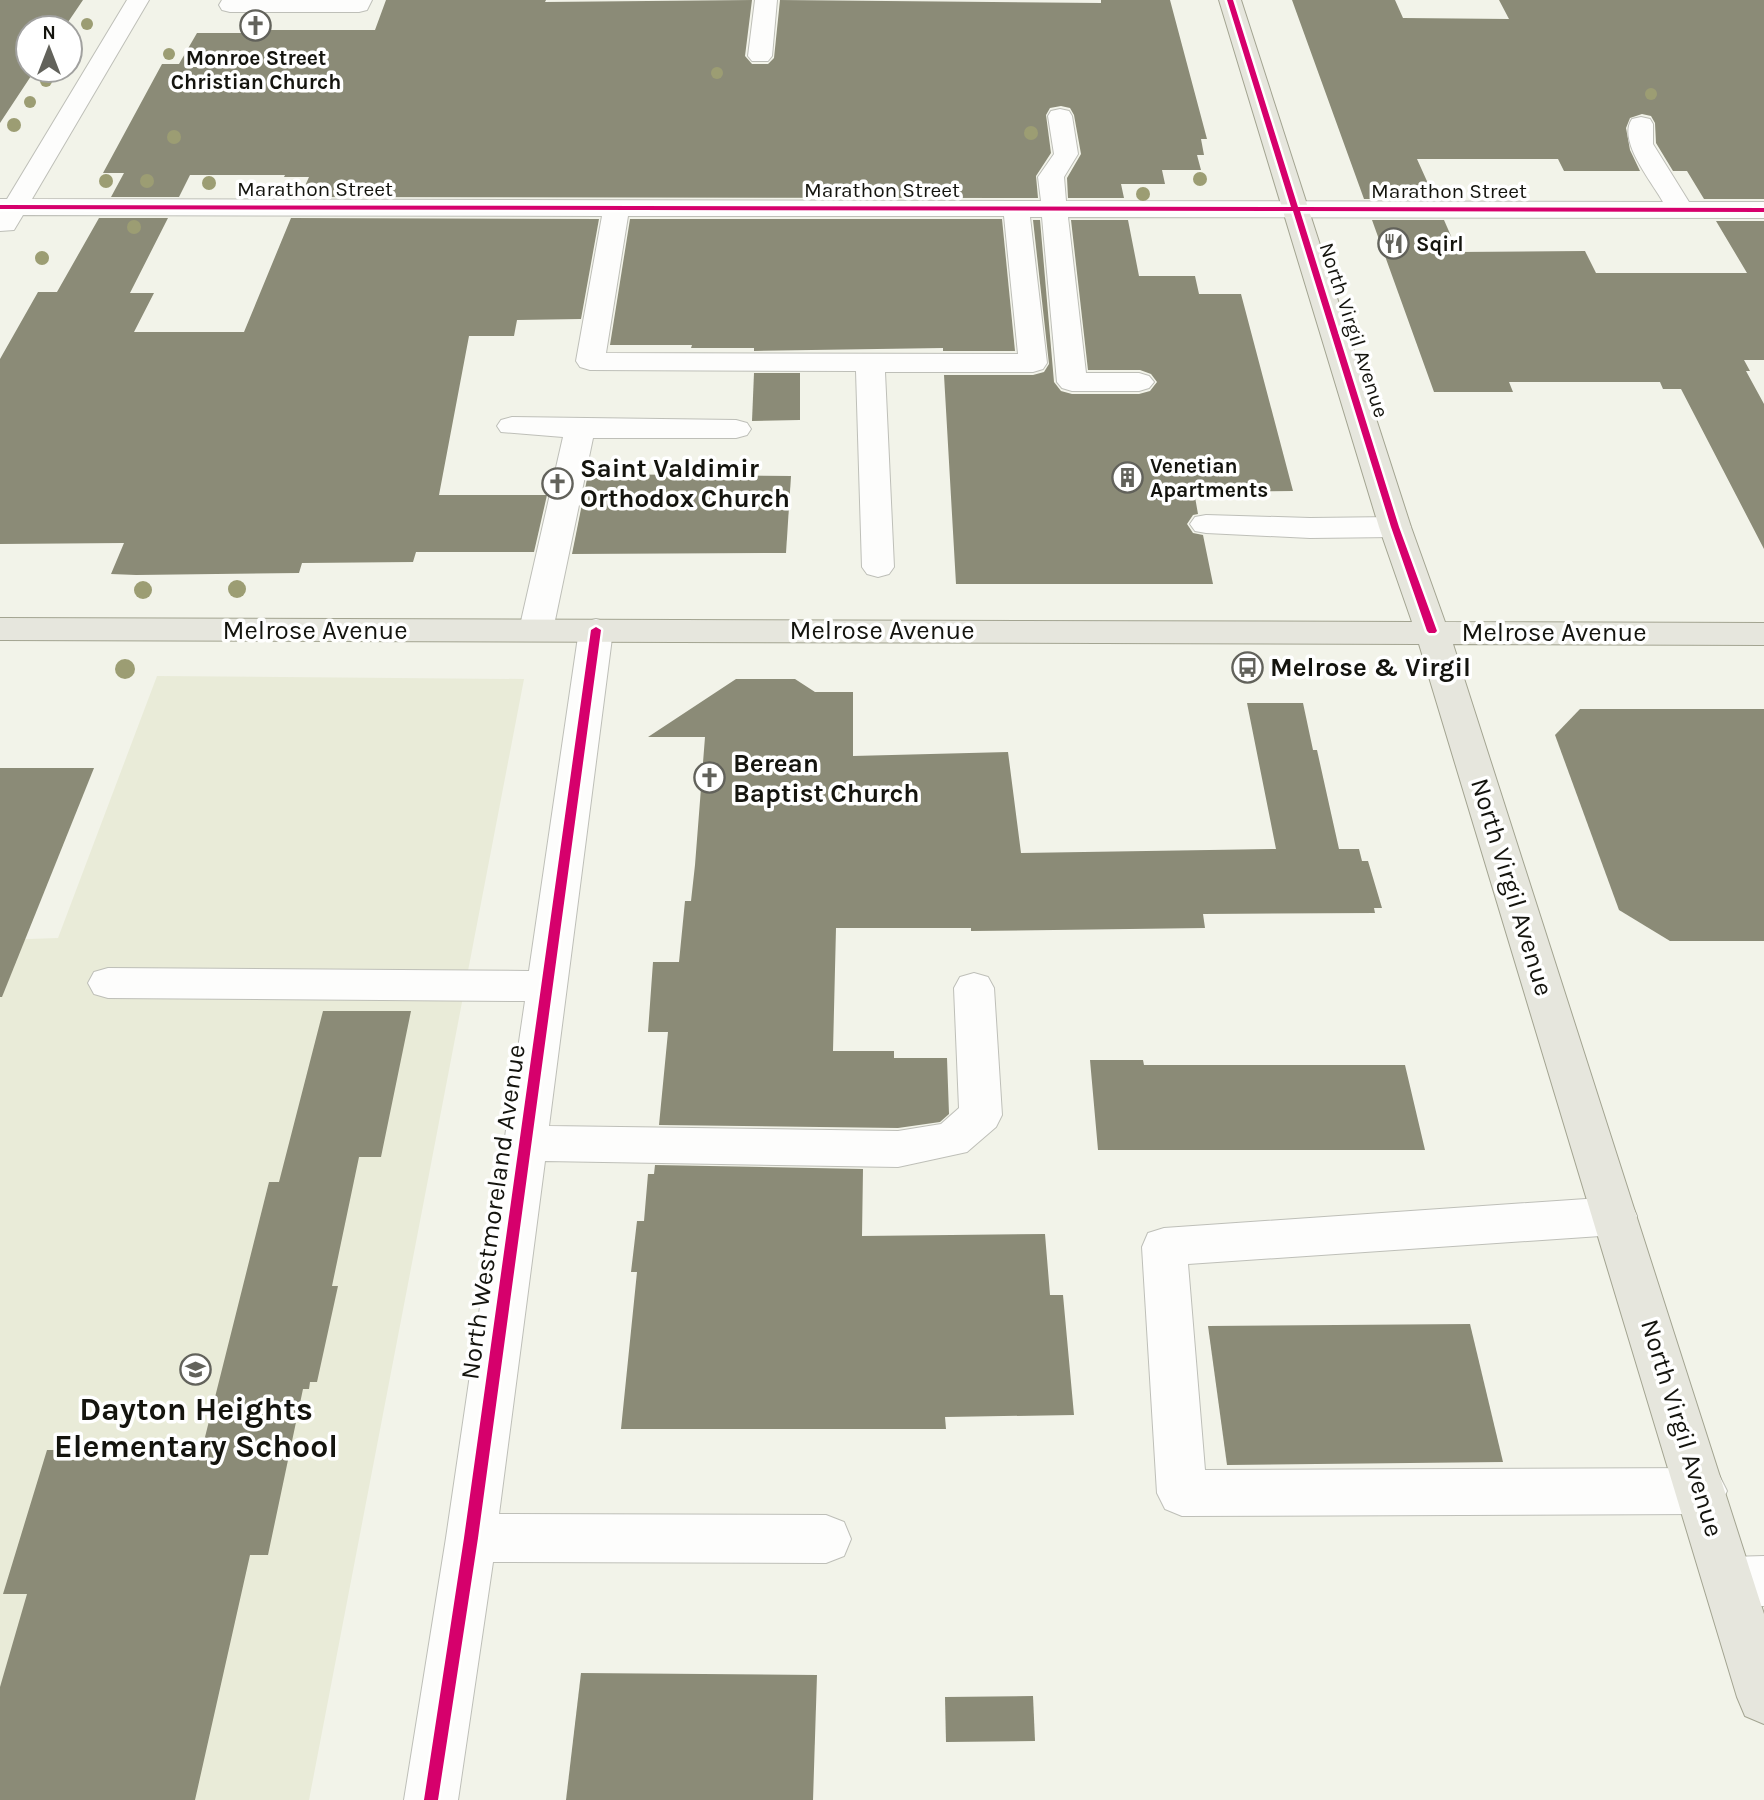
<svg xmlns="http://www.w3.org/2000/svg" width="1764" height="1800" viewBox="0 0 1764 1800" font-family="Karla,sans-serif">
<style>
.built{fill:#e9ebd8}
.building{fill:#8b8b77}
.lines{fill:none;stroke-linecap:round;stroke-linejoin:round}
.minor-casing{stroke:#bebfb8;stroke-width:2}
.major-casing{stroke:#a3a491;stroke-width:2}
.minor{fill:#fdfdfc;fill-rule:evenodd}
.major{fill:#e6e6dd;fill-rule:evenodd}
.cycleway-casing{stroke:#fff;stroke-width:5}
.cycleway{fill:#d6006c;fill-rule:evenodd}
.tree{fill:#9c9d73}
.labels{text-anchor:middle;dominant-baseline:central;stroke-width:7;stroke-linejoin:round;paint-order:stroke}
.far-poi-label{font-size:21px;font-weight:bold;fill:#14140e;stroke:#fff;text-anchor:start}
.far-street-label{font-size:21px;fill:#14140e;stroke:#fff}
.poi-label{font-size:26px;font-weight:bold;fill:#14140e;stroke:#fff;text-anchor:start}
.street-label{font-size:26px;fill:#14140e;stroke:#fff}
.near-poi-label{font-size:32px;font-weight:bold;fill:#14140e;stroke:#fff}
</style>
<rect width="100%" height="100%" fill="#f2f3e9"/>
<path class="built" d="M157,676L524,679L309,1800H0V940L58,938Z"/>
<g class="building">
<path d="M0,0H83L64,28H28V70H35L0,123Z"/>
<path d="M386,0H546L545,2L752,0L745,56L752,64H768L774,58L780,0L1101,3V0H1170L1207,139H1201L1204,155H1197L1201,170H1162L1165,184H1121L1124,198H1068L1067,178L1081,154L1074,115L1070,108L1061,106L1050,108L1046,115L1051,153L1036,176L1038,198L300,197L309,177H284L285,175H190L179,197H111L124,173H103L162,64H179L197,33H269L271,30H375Z"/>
<path d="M1292,0H1395L1403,18L1509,19L1499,0H1764V199H1704L1687,171H1673L1656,143L1655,123L1651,116L1642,114L1630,118L1626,128L1630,150L1640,171H1564L1558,159H1417L1435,199H1364Z"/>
<path d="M99,218H168L130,293H154L134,332H244L291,218L599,219L581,319L517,320L514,336H469L439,495H547L534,552H416L413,562L302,563L299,573L136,575L111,574L124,543L0,544V359L38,292H57Z"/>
<path d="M630,219H1002L1015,351H943V348L754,351V348H691L692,345H610Z"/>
<path d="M1033,220H1040L1054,382L1061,391L1072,394H1139L1150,391L1157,382L1151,374L1140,370H1088L1071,220H1128L1139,276H1195L1199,294H1241L1293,491L1223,492L1224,496L1195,497L1198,514L1193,515L1187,524L1193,533L1203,535L1213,584H956L944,375H1033L1044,372L1049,364Z"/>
<path d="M1372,220H1444L1458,252L1585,251L1596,273H1747L1716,221H1764V360H1744L1750,371H1746L1764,404V549L1681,389H1663L1660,382H1509L1513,392H1434Z"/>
<path d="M754,373H800V420L752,421Z"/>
<path d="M588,474L791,476L786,553L572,554Z"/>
<path d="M736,679H795L815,692H853V756L1008,752L1021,853L1276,849L1247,703H1303L1313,750H1317L1339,849H1359L1362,861H1368L1382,908H1374L1375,913L1203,914L1205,928L971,931V928H836L833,1051H894V1058H947L949,1114L940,1122L898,1128L659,1125L668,1032H648L653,962H679L685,901H691L695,865L705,737H648Z"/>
<path d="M1580,709H1764V941H1670L1619,910L1555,735Z"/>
<path d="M0,768H94L2,997H0Z"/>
<path d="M323,1011H411L381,1157H359L332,1286H338L317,1382H310L309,1389H303L268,1555H250L195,1800H0V1687L27,1594H3L47,1450L202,1449L269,1182H279Z"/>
<path d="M1090,1060H1143L1144,1065H1405L1425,1150H1098Z"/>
<path d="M655,1165L863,1169L862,1236L1045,1234L1050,1295H1063L1074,1415L945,1417L946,1429H621L637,1272H631L637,1221H644L648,1174H654Z"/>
<path d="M1470,1324L1503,1462L1227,1465L1208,1326Z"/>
<path d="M581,1673L817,1675L813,1800H566Z"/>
<path d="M1033,1696L1035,1741L946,1742L945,1697Z"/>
</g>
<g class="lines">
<defs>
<g id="minor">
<path d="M127,0H149L32,199L1041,201L1038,177L1054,154L1048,116L1051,111L1060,109L1069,111L1072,116L1078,154L1064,177L1066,201L1663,202C1652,182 1617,141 1632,119L1641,117L1650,119L1653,124V144L1689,202H1764V218L1068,217L1086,373H1139L1149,376L1154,382L1149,388L1139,391H1072L1062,388L1057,382L1042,217H1030L1047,363L1043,369L1033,372H885L894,567L889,574L878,577L867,574L862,567L856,371L590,370L580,367L576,361L602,216L23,215L14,230L0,231V199H7ZM628,216H1004L1018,354L606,353Z"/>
<path d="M222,0H372L367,10L359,12H230L222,10L219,5Z"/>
<path d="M755,0H777L772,56L768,61H752L748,56Z"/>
<path d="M512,417L736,420L747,423L751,429L747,435L736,438H593L553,630L548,638L536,641L524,638L519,630L563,437L501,432L497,426L501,420Z"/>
<path d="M1206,515L1310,518L1395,517L1406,520L1411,527L1406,534L1395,537L1310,538L1206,533L1195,531L1190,524L1195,517Z"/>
<path d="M596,619L608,622L613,630L549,1126L898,1131L941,1124L959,1108L954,988L960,977L974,973L988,977L994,988L1002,1115L996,1127L967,1152L898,1167L545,1161L499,1514L826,1515L844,1522L851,1539L844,1556L826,1563L493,1562L458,1800H404L446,1538L525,1001L108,998L94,994L88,983L94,972L108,968L529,971L579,630L584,622Z"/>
<path d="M1615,1197L1631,1203L1637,1216L1631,1229L1615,1235L1188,1264L1205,1470L1702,1468L1719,1475L1727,1491L1719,1507L1702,1514L1182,1516L1165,1509L1157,1493L1142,1247L1148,1233L1164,1228Z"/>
<path d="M1764,1556V1606L1730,1607L1712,1599L1705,1582L1712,1565L1730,1557Z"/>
</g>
<path id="major" d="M1219,0H1241L1411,527L1445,622L1764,623V645L1453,644L1764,1614V1724L1745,1716L1737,1697L1419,644L0,640V618L1412,622L1379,527Z"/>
</defs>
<use href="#minor" class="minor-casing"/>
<use href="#major" class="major-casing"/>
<use href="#minor" class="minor"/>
<use href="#major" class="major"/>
<defs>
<g id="cycleway">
<path d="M1227,0H1233L1298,207L1764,208V212L1300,211L1399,527L1437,631L1435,633H1429L1427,631L1391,527L1293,211L0,209V205L1291,207Z"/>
<path d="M596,627L601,630L478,1538L438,1800H424L464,1538L591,630Z"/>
</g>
</defs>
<use href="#cycleway" class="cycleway-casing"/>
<use href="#cycleway" class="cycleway"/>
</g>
<g class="tree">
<circle cx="87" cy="24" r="6"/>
<circle cx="169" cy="54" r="6"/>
<circle cx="717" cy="73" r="6"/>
<circle cx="46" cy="81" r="6"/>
<circle cx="1651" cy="94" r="6"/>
<circle cx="30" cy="102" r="6"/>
<circle cx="14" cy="125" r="7"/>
<circle cx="1031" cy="133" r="7"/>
<circle cx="174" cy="137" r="7"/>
<circle cx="1200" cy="179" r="7"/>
<circle cx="106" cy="181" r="7"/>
<circle cx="147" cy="181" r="7"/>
<circle cx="209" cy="183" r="7"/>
<circle cx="1143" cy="194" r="7"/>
<circle cx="134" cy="227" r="7"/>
<circle cx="42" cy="258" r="7"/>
<circle cx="237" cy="589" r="9"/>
<circle cx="143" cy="590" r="9"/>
<circle cx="125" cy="669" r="10"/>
</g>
<defs>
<symbol id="church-ring" viewBox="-11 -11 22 22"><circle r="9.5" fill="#fff" stroke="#62625b" stroke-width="1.5"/><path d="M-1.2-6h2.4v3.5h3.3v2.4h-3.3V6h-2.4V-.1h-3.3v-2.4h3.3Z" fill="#62625b"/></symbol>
<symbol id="restaurant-ring" viewBox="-11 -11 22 22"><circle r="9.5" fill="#fff" stroke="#62625b" stroke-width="1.5"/><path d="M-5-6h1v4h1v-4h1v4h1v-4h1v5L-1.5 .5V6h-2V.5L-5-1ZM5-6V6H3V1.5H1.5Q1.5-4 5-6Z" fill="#62625b"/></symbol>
<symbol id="building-ring" viewBox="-11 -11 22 22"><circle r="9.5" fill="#fff" stroke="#62625b" stroke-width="1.5"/><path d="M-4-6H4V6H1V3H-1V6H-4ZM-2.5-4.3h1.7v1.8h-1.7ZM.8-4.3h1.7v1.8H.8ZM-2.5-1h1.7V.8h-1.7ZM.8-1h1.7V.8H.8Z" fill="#62625b"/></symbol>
<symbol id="bus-ring" viewBox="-11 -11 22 22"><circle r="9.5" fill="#fff" stroke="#62625b" stroke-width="1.5"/><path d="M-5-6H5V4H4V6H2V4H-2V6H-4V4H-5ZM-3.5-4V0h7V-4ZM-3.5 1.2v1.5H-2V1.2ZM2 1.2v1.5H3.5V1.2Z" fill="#62625b"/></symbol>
<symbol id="school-ring" viewBox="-11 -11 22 22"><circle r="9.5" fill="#fff" stroke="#62625b" stroke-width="1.5"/><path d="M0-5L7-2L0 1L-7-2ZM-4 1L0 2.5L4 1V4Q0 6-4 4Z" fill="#62625b"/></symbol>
</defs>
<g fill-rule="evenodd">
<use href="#church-ring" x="238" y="8" width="35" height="35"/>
<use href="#restaurant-ring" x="1376" y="226" width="35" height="35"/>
<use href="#building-ring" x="1110" y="460" width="35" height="35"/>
<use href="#church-ring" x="540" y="466" width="35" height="35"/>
<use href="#bus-ring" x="1230" y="650" width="35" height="35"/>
<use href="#church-ring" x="692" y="760" width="35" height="35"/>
<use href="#school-ring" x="178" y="1352" width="35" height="35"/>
</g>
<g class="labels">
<g class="far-poi-label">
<text x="256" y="58" text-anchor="middle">Monroe Street<tspan x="256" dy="24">Christian Church</tspan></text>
<text x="1416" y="244">Sqirl</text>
<text x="1150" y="466">Venetian<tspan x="1150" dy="24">Apartments</tspan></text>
</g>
<g class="far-street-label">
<text x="315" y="189">Marathon Street</text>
<text x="882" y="190">Marathon Street</text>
<text x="1449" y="191">Marathon Street</text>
<text transform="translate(1354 330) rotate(72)">North Virgil Avenue</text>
</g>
<g class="poi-label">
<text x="580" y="468">Saint Valdimir<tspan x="580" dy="30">Orthodox Church</tspan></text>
<text x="1270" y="667">Melrose &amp; Virgil</text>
<text x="733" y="763">Berean<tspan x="733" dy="30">Baptist Church</tspan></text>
</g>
<g class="street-label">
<text x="315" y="630">Melrose Avenue</text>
<text x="882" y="630">Melrose Avenue</text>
<text x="1554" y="632">Melrose Avenue</text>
<text transform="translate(1512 887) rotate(73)">North Virgil Avenue</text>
<text transform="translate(493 1212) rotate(-82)">North Westmoreland Avenue</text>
<text transform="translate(1682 1428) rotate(73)">North Virgil Avenue</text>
</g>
<g class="near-poi-label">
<text x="196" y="1409">Dayton Heights<tspan x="196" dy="37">Elementary School</tspan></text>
</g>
</g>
<g transform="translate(49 49)"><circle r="33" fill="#ffffff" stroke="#a1a19f" stroke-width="2"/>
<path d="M0-5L12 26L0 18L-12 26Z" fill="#62625b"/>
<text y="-10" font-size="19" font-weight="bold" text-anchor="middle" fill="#14140e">N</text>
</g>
</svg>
